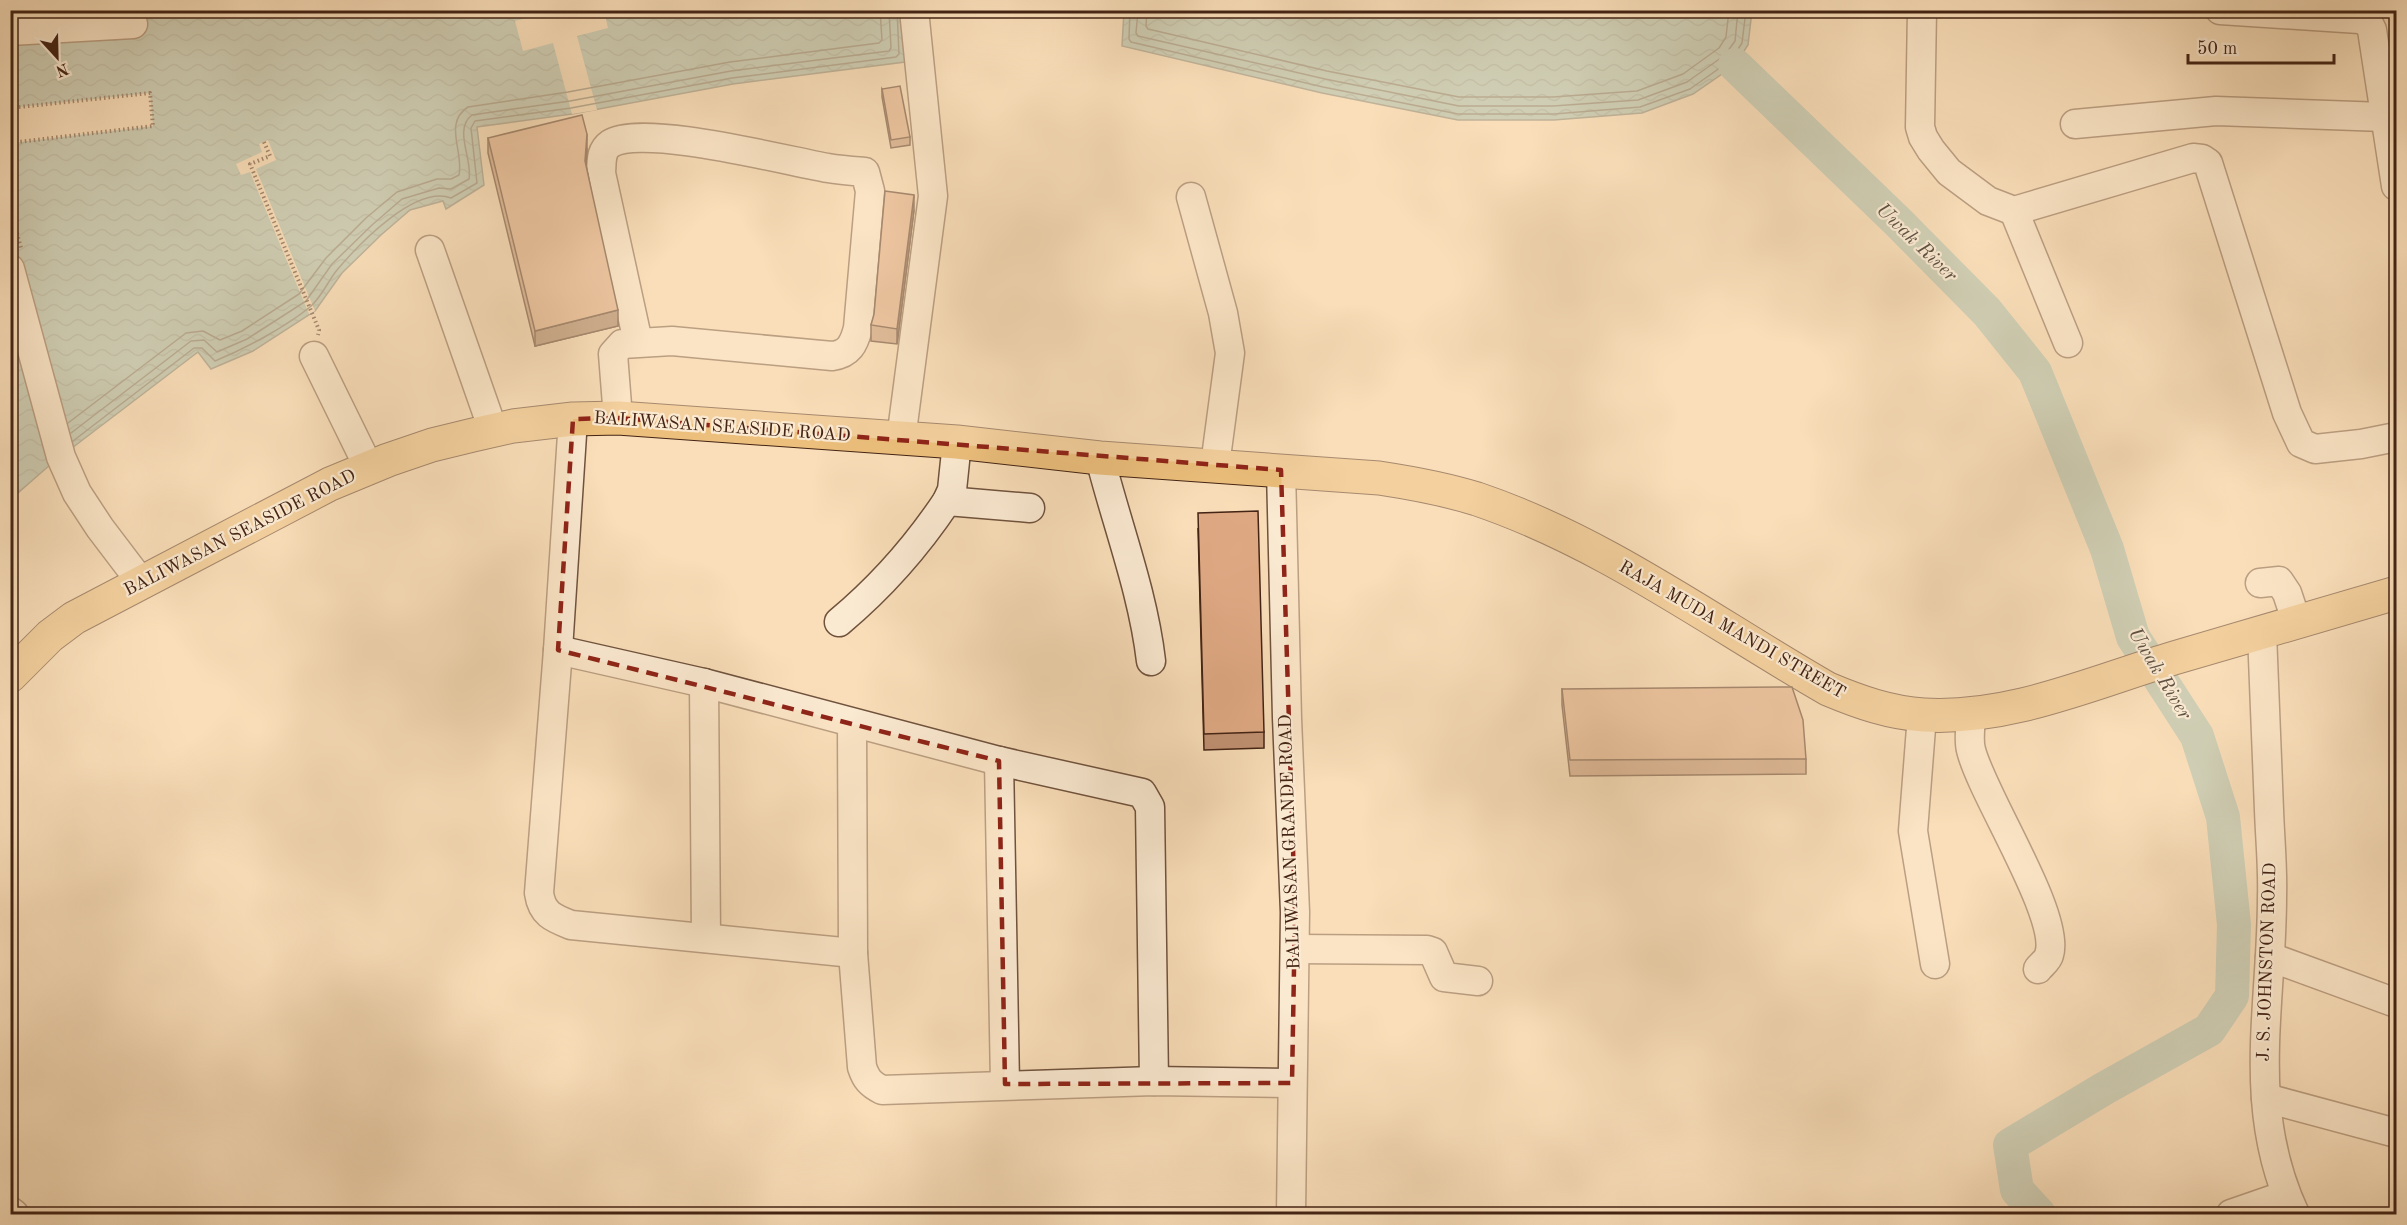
<svg xmlns="http://www.w3.org/2000/svg" width="2407" height="1225" viewBox="0 0 2407 1225" font-family="'Old Standard TT',serif">
<style>
.water{fill:url(#water-waves);stroke:#7a7f72;stroke-width:1.5}
.pier{fill:#f9deb9}
.lines{fill:none;stroke-linecap:round;stroke-linejoin:round}
.shore{stroke:#707062;stroke-width:1.5}
.river{stroke:#9ebcb0;stroke-width:34}
.minor-casing{stroke:#70523d;stroke-width:31}
.major-casing{stroke:#432314;stroke-width:35}
.path{stroke:#432314;stroke-width:4;stroke-dasharray:1.5 3;stroke-linecap:butt}
.minor{stroke:#fbead2;stroke-width:28}
.major{stroke:#ecbf7c;stroke-width:33}
.wall{fill:#c09172;stroke:#432314;stroke-width:1.5}
.shaded-wall{fill:#9c765c;stroke:#432314;stroke-width:1.5}
.building{fill:#dfa984;stroke:#432314;stroke-width:1.5}
.marked{fill:none;stroke:#8f2418;stroke-width:4.5;stroke-dasharray:12 8;stroke-linejoin:round}
.labels{text-anchor:middle;dominant-baseline:central;stroke-width:4.5;stroke-linejoin:round;paint-order:stroke}
.street-label{font-size:18px;fill:#432314;stroke:#fbead2}
.water-label{font-size:20px;font-style:italic;fill:#5e5143;stroke:#fbead2}
</style>
<defs>
<pattern id="water-waves" width="16" height="10" patternUnits="userSpaceOnUse" patternTransform="scale(1.5)"><rect width="16" height="10" fill="#9ebcb0"/><path d="M0 5q4-4 8 0t8 0" fill="none" stroke="#89a196"/></pattern>
</defs>
<rect width="100%" height="100%" fill="#f9deb9"/>
<filter id="stains"><feTurbulence type="fractalNoise" baseFrequency=".00333" numOctaves="4"/><feColorMatrix values="0 0 0 0 .2 0 0 0 0 .09 0 0 0 0 .02 0 0 0 .5 -.17"/></filter>
<radialGradient id="worn" r=".72"><stop offset=".6" stop-color="#630" stop-opacity="0"/><stop offset="1" stop-color="#630" stop-opacity=".3"/></radialGradient>
<g class="water">
<path d="M11,11H903L905,62L733,84L572,114L477,127L484,185L446,209L443,201L410,210L381,235L342,273L315,311L253,351L211,369L198,352L51,464L11,499Z"/>
<path d="M1124,11V10L1752,11L1748,45L1735,65L1693,94L1642,113L1554,120H1458L1322,93L1122,46Z"/>
</g>
<g class="pier">
<path d="M553,11H604L608,28L577,36L597,110L572,114L553,43L523,51L515,21Z"/>
<path d="M150,93L153,126L11,143V108Z"/>
<path d="M268,140L276,160L256,169L315,311L309,314L250,172L241,175L236,164L262,152L259,144Z"/>
</g>
<g class="lines">
<g class="shore">
<path d="M1130,10L1129,39L1131,42L1323,87L1458,114H1554L1640,107L1690,89L1731,60L1742,43L1746,10"/>
<path d="M1138,10L1136,33L1138,36L1325,79L1459,106H1553L1638,100L1687,82L1725,55L1735,41L1738,10"/>
<path d="M1147,10L1146,26L1148,29L1327,71L1459,97H1553L1637,91L1683,74L1719,48L1726,37L1729,10"/>
<path d="M68,423L186,333L203,331L220,340L242,331L299,294L326,258L366,218L397,192L437,179H451L459,175C464,152 443,123 468,107L568,92L730,62L879,43L882,40L880,10"/>
<path d="M71,433L191,341L204,340L217,352L247,339L306,301L332,264L372,225L402,199L439,188L451,189L469,179C473,160 453,129 472,115L570,101L731,71L889,51L891,48L889,10"/>
<path d="M73,441L194,348H202L215,361C246,348 284,328 310,307C321,298 328,281 337,270C359,244 415,185 451,198L477,183L471,128L475,121L571,108L732,78L896,57L899,54L897,10"/>
</g>
<path class="river" d="M1735,65L1897,221L1987,312L2035,372L2107,549L2133,637L2197,736L2223,817L2234,925L2232,996L2209,1030L2105,1088L2010,1145L2017,1190L2039,1214"/>
<defs>
<g id="minor">
<path d="M1922,10L1920,127L1923,137L1931,150L1949,172L1988,201L2014,211L2193,158L2202,159L2208,163L2287,413L2301,443L2315,449L2361,444L2396,437"/>
<path d="M2220,10L2359,19L2368,22L2372,30L2396,186"/>
<path d="M10,31L133,24"/>
<path d="M2075,124L2216,111L2384,117"/>
<path d="M1191,197L1223,313L1230,353L1215,465"/>
<path d="M2014,211L2068,343"/>
<path d="M430,250L493,430"/>
<path d="M10,269L61,457L77,493L100,528L141,582"/>
<path d="M314,356L369,468"/>
<path d="M618,418L613,354L622,344L672,341L832,356C849,354 854,344 858,328L870,191L865,172C853,171 840,170 828,168C787,161 641,123 610,144C600,151 602,163 601,173L638,342"/>
<path d="M573,419L558,650L539,893C542,914 553,918 571,925L853,953"/>
<path d="M901,439L933,196L914,10"/>
<path d="M1100,458C1117,525 1143,592 1151,661"/>
<path d="M1281,470L1287,718L1295,912L1291,1214"/>
<path d="M947,501L1030,508"/>
<path d="M2260,583L2279,581L2287,593L2297,623"/>
<path d="M839,622C881,587 917,546 947,501L952,490L957,442"/>
<path d="M2262,633C2264,692 2267,751 2269,810C2270,839 2273,868 2272,897C2272,1007 2245,1108 2295,1214"/>
<path d="M558,650L704,683L999,761L1142,793L1150,807L1154,1081"/>
<path d="M704,683L706,938"/>
<path d="M1971,713C1971,725 1968,739 1971,750C1982,795 2062,917 2049,955C2048,960 2041,965 2038,969"/>
<path d="M1922,715L1913,831L1935,964"/>
<path d="M852,723L853,953L862,1067C866,1079 870,1084 882,1090L1154,1081L1292,1083"/>
<path d="M999,761L1005,1084"/>
<path d="M1295,949L1427,950L1433,952L1444,977L1478,981"/>
<path d="M2270,957L2396,1003"/>
<path d="M2266,1098L2396,1133"/>
<path d="M10,1211L14,1214"/>
<path d="M2231,1214L2286,1195"/>
</g>
<path id="major" d="M10,676L50,636L74,618L330,484L388,460L432,445L473,435L513,426L573,419L618,418L957,442L1100,458L1379,478C1412,483 1445,489 1477,499C1604,542 1713,623 1828,689C1859,702 1890,713 1924,715C2010,720 2094,682 2174,658C2248,636 2323,615 2396,593"/>
</defs>
<use href="#minor" class="minor-casing"/>
<use href="#major" class="major-casing"/>
<g class="path">
<path d="M10,108L150,93L153,126L10,143"/>
<path d="M264,142L270,156L250,164L319,330L318,335"/>
<path d="M10,207L21,248"/>
</g>
<use href="#minor" class="minor"/>
<use href="#major" class="major"/>
</g>
<g class="wall">
<path d="M882,89L910,137V145L891,148L882,97Z"/>
<path d="M488,138L587,149L586,165L618,326L535,346L488,153Z"/>
<path d="M914,210L897,344L871,341V325Z"/>
<path d="M1198,528L1264,732V748L1204,750Z"/>
<path d="M1562,689L1806,759V774L1570,776L1562,705Z"/>
</g>
<g class="shaded-wall">
<path d="M587,134V149L585,177V161Z"/>
<path d="M914,195V210L897,344V329Z"/>
<path d="M618,310V326L535,346V331Z"/>
</g>
<g class="building">
<path d="M900,86L910,137L891,140L882,89Z"/>
<path d="M582,115L587,134L585,161L618,310L535,331L488,138Z"/>
<path d="M885,191L914,195L897,329L871,325L874,314Z"/>
<path d="M1258,511L1264,732L1204,734L1198,513Z"/>
<path d="M1792,687L1803,720L1806,759L1570,760L1562,689Z"/>
</g>
<path d="M0 0H2407V1225H0ZM618,418L1281,470L1295,912L1292,1083L1005,1084L999,761L558,650L573,419Z" fill="#f9deb9" fill-opacity=".55" fill-rule="evenodd"/>
<path class="marked" d="M618,418L1281,470L1295,912L1292,1083L1005,1084L999,761L558,650L573,419Z"/>
<g class="labels">
<g class="street-label">
<text transform="translate(722 427) rotate(4)">BALIWASAN SEASIDE ROAD</text>
<text transform="translate(240 533) rotate(-27)">BALIWASAN SEASIDE ROAD</text>
<text transform="translate(1732 630) rotate(30)">RAJA MUDA MANDI STREET</text>
<text transform="translate(1290 842) rotate(-92)">BALIWASAN GRANDE ROAD</text>
<text transform="translate(2267 962) rotate(-88)">J. S. JOHNSTON ROAD</text>
</g>
<g class="water-label">
<text transform="translate(1916 243) rotate(44)">Uwak River</text>
<text transform="translate(2159 674) rotate(59)">Uwak River</text>
</g>
</g>
<rect width="2407" height="1225" fill="none" stroke="#f9deb9" stroke-width="36"/>
<rect x="12" y="12" width="2383" height="1201" fill="none" stroke="#432314" stroke-width="3"/>
<rect x="18" y="18" width="2371" height="1189" fill="none" stroke="#432314" stroke-width="1.5"/>
<g transform="translate(57 57) rotate(158)" stroke="#fbead2" stroke-width="4.5" paint-order="stroke">
<path d="M0-4.5L10 22L0 15L-10 22Z" fill="#432314"/>
<text y="-9" font-size="16" font-weight="bold" text-anchor="middle" fill="#432314">N</text>
</g>
<path d="M2188 54v9h146v-9" fill="none" stroke="#432314" stroke-width="3"/>
<text x="2197" y="54" font-size="18" fill="#432314" stroke="#fbead2" stroke-width="4.5" paint-order="stroke">50 m</text>
<rect width="100%" height="100%" filter="url(#stains)"/>
<rect width="100%" height="100%" fill="url(#worn)"/>
</svg>
